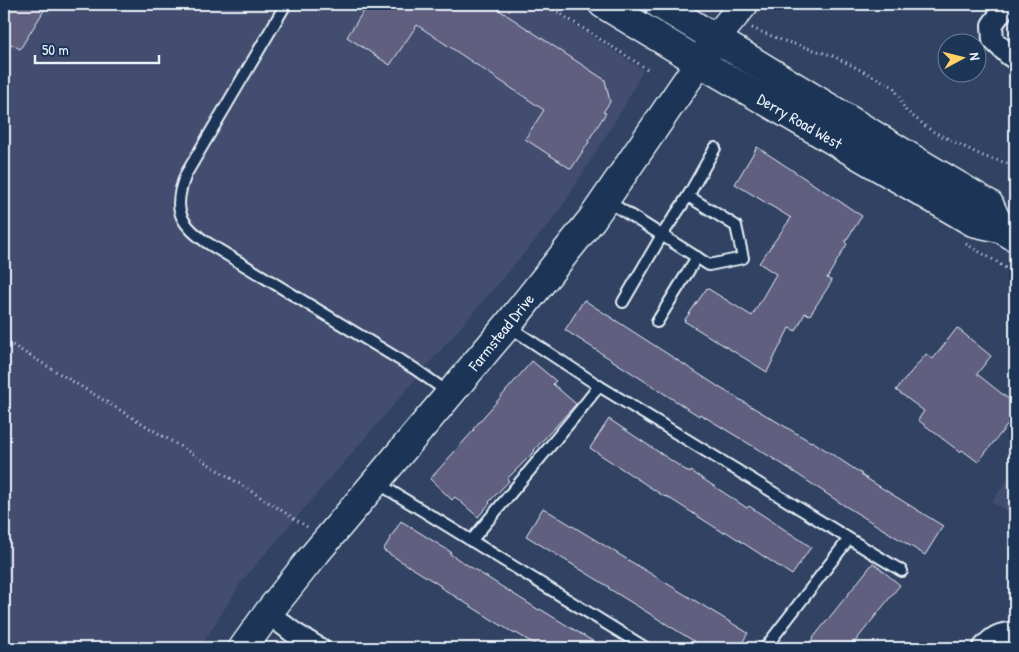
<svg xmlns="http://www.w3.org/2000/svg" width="1019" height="652" viewBox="0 0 1019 652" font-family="'Patrick Hand',sans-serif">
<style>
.built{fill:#424e6f}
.building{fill:#615f80;stroke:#e8f1f8}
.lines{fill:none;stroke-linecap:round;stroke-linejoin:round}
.lane-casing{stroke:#e8f1f8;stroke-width:14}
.street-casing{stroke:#e8f1f8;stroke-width:24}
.secondary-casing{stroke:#e8f1f8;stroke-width:31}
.path{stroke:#e8f1f8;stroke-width:3;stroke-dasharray:1 4;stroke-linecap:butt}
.lane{stroke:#1d3557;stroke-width:10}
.street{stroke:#1d3557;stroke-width:20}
.secondary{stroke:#1d3557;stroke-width:28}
.labels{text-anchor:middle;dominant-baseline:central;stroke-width:4;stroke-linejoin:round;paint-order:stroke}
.street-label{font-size:16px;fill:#e8f1f8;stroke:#1d3557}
</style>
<rect width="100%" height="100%" fill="#314263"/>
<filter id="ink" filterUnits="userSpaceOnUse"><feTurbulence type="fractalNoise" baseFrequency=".02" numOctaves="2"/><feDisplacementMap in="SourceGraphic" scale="10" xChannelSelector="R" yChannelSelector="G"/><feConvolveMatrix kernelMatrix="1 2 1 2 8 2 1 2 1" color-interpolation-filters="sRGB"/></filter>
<g filter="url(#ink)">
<g class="built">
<path d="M4,4H543L643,70L625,105L562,207L551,222L242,581L200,648H4Z"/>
<path d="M1015,468V516L992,502Z"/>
</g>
<g class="building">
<path d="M4,4H48L20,49L4,40Z"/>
<path d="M368,4H490L605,80L610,102L603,112L606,113L588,141L589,142L571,169L525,139L544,110L417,25L390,65L347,37Z"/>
<path d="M757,147L862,216L845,242L847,244L827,278L832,281L810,315L805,313L796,331L789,328L767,372L684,321L707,288L752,316L776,274L759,263L791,218L735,184Z"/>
<path d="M584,300L722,389L811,442L812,441L862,474L861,475L943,526L925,555L842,504L782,464L700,414L699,416L565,330Z"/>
<path d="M957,328L991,356L977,374L1011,401L1013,418L978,462L962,450L960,452L918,420L924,411L896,390L926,354L933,359Z"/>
<path d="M532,361L556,381L553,384L576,404L534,450L535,451L507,479L509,481L489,502L490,503L478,517L455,497L452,500L430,479L474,430L473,429Z"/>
<path d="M609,419L690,473L691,471L747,508L749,506L811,547L792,575L725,531L724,533L666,496L665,497L590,448Z"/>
<path d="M543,508L748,633L739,648H705L608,588L609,587L526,536Z"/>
<path d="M401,521L451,552L450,554L539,610L540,609L604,648H541L516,633L515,634L440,587L441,586L383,550Z"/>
<path d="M873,563L900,585L850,648H805Z"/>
</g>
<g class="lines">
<defs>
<g id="lane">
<path d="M286,4L186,174C173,206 177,222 206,242L415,369L449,393"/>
<path d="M606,200L709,265L743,258L736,226L688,196L715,148"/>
<path d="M623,302L662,235L688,196"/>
<path d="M657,322L697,257"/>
<path d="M508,326L599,386L902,571"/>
<path d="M376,482L646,648"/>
<path d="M471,541L581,409L599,386"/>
<path d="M765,648L848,540"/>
</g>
<g id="street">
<path d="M1007,4L992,25L993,40L1009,55L1015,59"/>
<path d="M268,613L294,633L319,648"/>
<path d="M983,648C994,636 998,634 1015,632"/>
</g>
<g id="secondary">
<path d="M603,4L699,62L973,222L1000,228L1015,237"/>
<path d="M659,4L923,165L989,204L1000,228"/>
<path d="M243,648L268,613L309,561L507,326L592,219L716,38L744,4"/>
</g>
</defs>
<use href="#lane" class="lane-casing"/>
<use href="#street" class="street-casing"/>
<use href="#secondary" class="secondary-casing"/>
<g class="path">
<path d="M545,4L647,69"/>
<path d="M752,28L781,40L831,55L894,87L906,111L932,131L985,157L1015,165"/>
<path d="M966,244L997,262L1015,275"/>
<path d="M4,340L191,453L309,528"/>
</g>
<use href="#lane" class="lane"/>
<use href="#street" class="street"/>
<use href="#secondary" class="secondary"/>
</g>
</g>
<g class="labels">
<g class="street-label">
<text transform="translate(800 121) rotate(30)">Derry Road West</text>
<text transform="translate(501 332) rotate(-51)">Farmstead Drive</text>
</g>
</g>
<rect width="1019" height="652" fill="none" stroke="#1d3557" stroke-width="20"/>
<rect x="10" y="10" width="999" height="632" fill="none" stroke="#e8f1f8" stroke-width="2" filter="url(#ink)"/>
<g transform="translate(962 58) rotate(83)"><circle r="24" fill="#1d3557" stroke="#6e8097"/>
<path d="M0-4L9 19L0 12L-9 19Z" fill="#ffd166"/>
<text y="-8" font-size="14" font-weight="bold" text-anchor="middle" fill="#e8f1f8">N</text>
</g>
<path d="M35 55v8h124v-8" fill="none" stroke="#e8f1f8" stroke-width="2.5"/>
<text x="42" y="55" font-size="15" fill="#e8f1f8" stroke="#1d3557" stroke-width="4" paint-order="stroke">50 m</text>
</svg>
